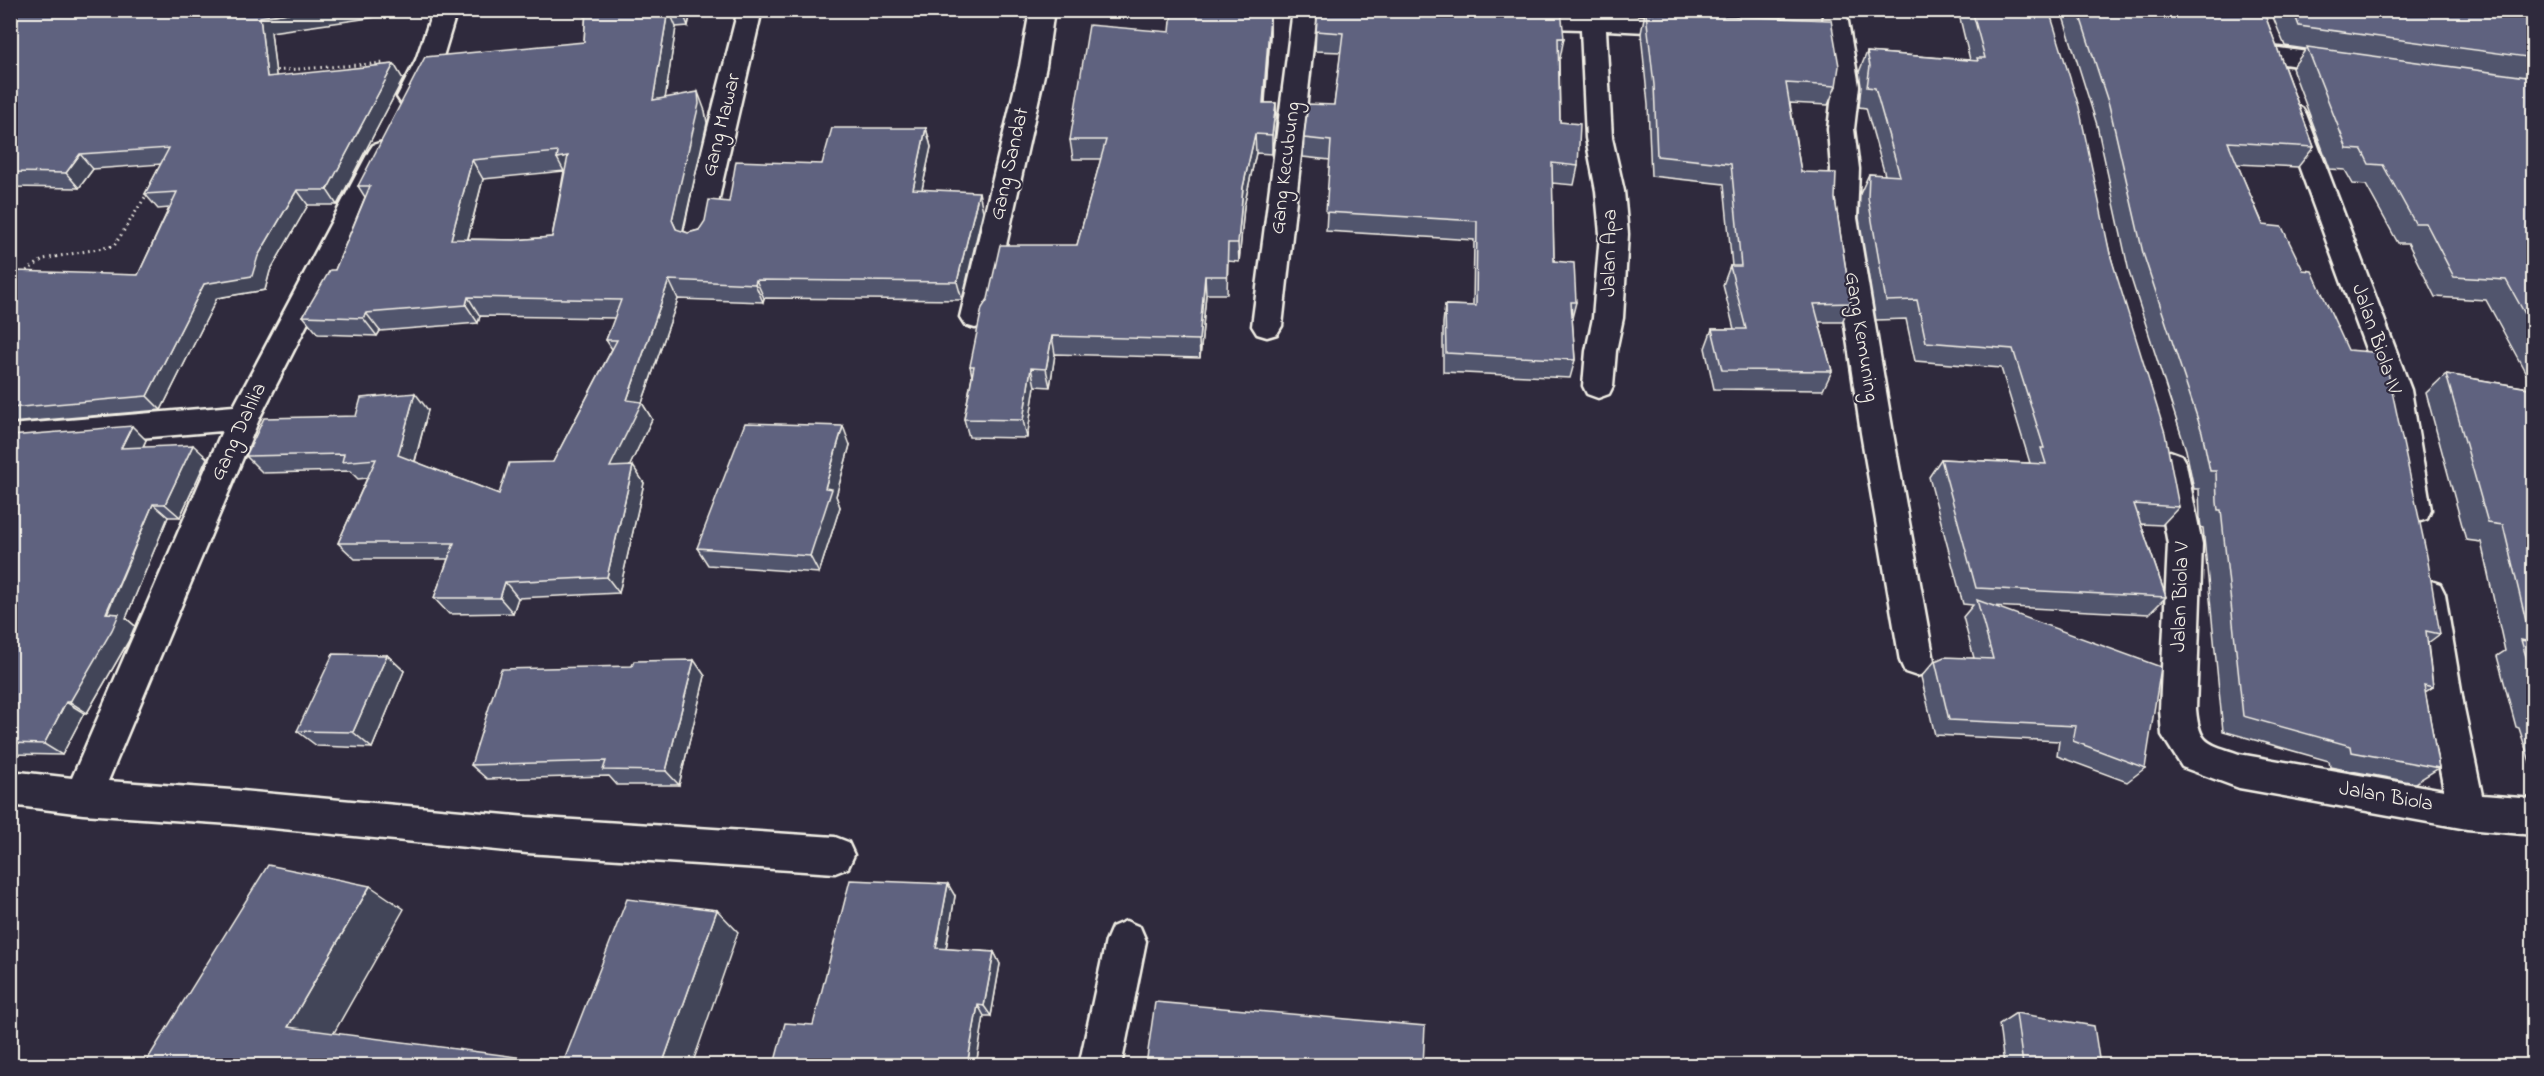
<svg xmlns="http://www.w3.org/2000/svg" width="2544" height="1076" viewBox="0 0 2544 1076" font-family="'Indie Flower',sans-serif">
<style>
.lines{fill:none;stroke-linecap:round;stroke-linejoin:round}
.minor-casing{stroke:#f4f1e8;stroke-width:5}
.path{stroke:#f4f1e8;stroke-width:3;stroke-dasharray:1.5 4;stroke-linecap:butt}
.minor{fill:#2f2a3d;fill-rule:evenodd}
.wall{fill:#51546d;stroke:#f4f1e8;stroke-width:1.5;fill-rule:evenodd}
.shaded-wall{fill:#424559;stroke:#f4f1e8;stroke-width:1.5}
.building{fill:#5e627f;stroke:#f4f1e8;stroke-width:1.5;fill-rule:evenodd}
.labels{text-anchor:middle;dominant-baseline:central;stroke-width:4.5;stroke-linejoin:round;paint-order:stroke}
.street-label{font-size:21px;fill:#f4f1e8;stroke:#2f2a3d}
</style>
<rect width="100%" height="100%" fill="#2f2a3d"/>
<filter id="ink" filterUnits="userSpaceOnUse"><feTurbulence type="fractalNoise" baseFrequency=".0167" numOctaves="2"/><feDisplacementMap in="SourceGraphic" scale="12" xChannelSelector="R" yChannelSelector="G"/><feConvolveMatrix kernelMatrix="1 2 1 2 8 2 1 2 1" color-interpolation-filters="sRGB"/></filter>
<g filter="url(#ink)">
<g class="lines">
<defs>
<g id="minor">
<path d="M433,10H457L442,60L419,103L410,105L401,103L397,97L416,60Z"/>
<path d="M738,10H762L723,179L711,239L707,246L697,249L687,246L683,239L695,179Z"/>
<path d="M1030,10H1054L1046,66L990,317L985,325L975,328L965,325L960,317L1020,66Z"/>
<path d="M1293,10H1317L1282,326L1277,334L1267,337L1257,334L1252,326Z"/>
<path d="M1581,10H1605L1606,15L1686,18L1695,21L1698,26L1695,31L1686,34L1606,30L1612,138L1624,191L1628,234L1623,318L1616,351L1613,386L1609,394L1598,398L1587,394L1583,386L1586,351L1593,318L1600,234L1596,191L1586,138L1581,29L1516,27L1507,24L1504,19L1507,14L1516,11L1581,14Z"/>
<path d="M1822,10H1846L1859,86L1854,129L1859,169L1857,218L1893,433L1934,661L1929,672L1917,676L1905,672L1900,661L1861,433L1829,218L1831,169L1828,129L1833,86Z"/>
<path d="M2272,47L2344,57L2353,59L2357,65L2353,71L2344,73L2263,61L2259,55L2263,49Z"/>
<path d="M2293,105L2302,108L2306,114L2411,390L2431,510L2427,519L2415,523L2403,519L2399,510L2381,390L2280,114L2284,108Z"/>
<path d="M382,142L391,145L395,151L260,417L108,781L231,790L527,817L835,837L848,842L854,855L848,868L835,873L527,853L231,824L83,814L10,805V771L72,778L222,431L10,449V425L234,406L369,151L373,145Z"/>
<path d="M2170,451L2181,455L2186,464L2202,544L2196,709C2199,745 2208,743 2239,754L2444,790L2428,708L2411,594L2416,584L2428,580L2440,584L2445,594L2464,708L2482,795L2534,799V835L2467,829L2239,788L2182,767L2162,735L2160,709L2168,544L2154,464L2159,455Z"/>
<path d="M1126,921L1140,927L1146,941L1121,1066H1079L1106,941L1112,927Z"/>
</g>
</defs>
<use href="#minor" class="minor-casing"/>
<g class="path">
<path d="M271,71L386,63"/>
<path d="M22,274L44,259L114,246L149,191"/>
</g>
<use href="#minor" class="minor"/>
</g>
<g class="wall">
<path d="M10,10L271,32L276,76L403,79L337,205H308L270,271L265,290L217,298L161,410L10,423V279L138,275L169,208L158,209L145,194L161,164L93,169L79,188L10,187Z"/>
<path d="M586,10H691L688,26L676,27L665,98L705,111L707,123L683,231L688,233L699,230L729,202L822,164L926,128L931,147L922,189L983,211L962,300L764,298L763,302L678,299L642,403L652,419L629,467L644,483L619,593L518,598L513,613L449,614L434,598L448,559H355L338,543L367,478L358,479L350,471L263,473L246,456L356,416L428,410L415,462L499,494L553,462L612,349L606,340L615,318L480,316L478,323L380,331L377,336L318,334L303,316L335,270L365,197L358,186L584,42ZM564,171L552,237L514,240L468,239L483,179Z"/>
<path d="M1638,10H1783L1781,18L1836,86L1828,105L1790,103L1801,172L1835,199L1851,303L1842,322H1819L1832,371L1823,390L1714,389L1705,348L1712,329H1734L1723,285L1730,266H1732L1724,184L1651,176L1648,105L1641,33L1645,13H1639Z"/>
<path d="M1958,10H2049L2110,254L2179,507L2162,525L2141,524L2166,597L2149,614L1992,606L2145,768L2127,782L2057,756L2059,741L1935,735L1921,677L1935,661L1974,658L1963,617L1973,605L1963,604L1929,477L1941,459L2030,463L2001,368L1915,361L1906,319L1876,320L1859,218L1860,194L1869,174L1885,175L1866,108L1859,107L1861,86L1859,72L1867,52L1970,60Z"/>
<path d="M2061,10H2263L2314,147L2298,167L2237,164L2440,634L2428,643L2433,687L2425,692L2439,768L2415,783L2330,767L2329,761L2223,731L2203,528L2201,527L2200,520L2199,489H2194L2186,450L2129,272L2097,125Z"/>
<path d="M2270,10H2534V388L2486,300L2435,297L2408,243H2398L2366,185L2353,184L2345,170L2330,169L2292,68L2306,49L2285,46Z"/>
<path d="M1246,16H1270V35L1265,103H1276V122L1272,154L1256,153L1244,206L1239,262L1228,261L1227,294H1206L1200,358L1055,354L1050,387L1035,386L1027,438L969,437L964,419L972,376L970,366L1077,245L1101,159H1073L1070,140L1170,32Z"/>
<path d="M1316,31L1564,38L1560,58H1559L1560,122L1578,166L1574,185L1552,183L1554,261L1576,302L1572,318L1575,360L1570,378L1443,372V323L1445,305L1473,306L1474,240L1326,231L1330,160L1303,157L1304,138L1334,105L1341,52L1315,51Z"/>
<path d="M2446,374L2534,389V774L2519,728L2516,727L2497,656L2505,651L2481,542L2466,540L2426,393Z"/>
<path d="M10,436L146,440L143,447L207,458L180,517H168L126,618L135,626L128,642L87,713H84L62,755L10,754Z"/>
<path d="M850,445L836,496L840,507L819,573L708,565L697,548Z"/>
<path d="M387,655L404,671L372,748L317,746L297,731Z"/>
<path d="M632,666L705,676L679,785H617L609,776L487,779L471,765Z"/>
<path d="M955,896L946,949L994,952L1000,964L991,1016H984L976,1065H774L813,1025Z"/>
<path d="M2016,1013L2100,1065H2004L1999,1024Z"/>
</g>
<g class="shaded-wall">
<path d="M309,10H426L271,32L278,92L267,77L260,17Z"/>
<path d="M668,10H669L676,27L662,119L653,100Z"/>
<path d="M682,10H691L688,26Z"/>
<path d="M1270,16V35L1263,122V103Z"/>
<path d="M394,64L403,79L337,205L327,190Z"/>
<path d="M698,92L705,111L707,123L681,239L672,220Z"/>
<path d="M1276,103V122L1272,154V135Z"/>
<path d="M926,128L931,147L918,208L913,189Z"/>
<path d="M1255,134L1256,153L1244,206L1239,262L1238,243L1243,187Z"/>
<path d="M80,154L93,169L79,188L66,173Z"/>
<path d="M568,156L567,177L557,158Z"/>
<path d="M472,160L483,179L463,257L451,239Z"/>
<path d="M297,190L308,205L270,271L265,290L217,298L161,410L147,396L204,284L258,256Z"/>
<path d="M979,192L983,211L962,300L957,282Z"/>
<path d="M1205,276L1206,294L1200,358L1199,340Z"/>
<path d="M669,280L678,299L642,403L652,419L621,484L610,467L627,400Z"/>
<path d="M756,280L764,298L763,302L755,284Z"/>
<path d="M468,297L480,316L478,323L466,305Z"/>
<path d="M366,313L380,331L377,336L363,318Z"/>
<path d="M1052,336L1055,354L1050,387L1046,369Z"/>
<path d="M1031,368L1035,386L1027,438L1023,420Z"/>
<path d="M415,393L428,410L412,472L398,455Z"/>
<path d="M132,426L146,440L136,461L121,448Z"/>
<path d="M843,426L850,445L836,496L840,507L819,573L810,556L825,488Z"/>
<path d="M193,445L207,458L180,517L165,504Z"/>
<path d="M633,466L644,483L619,593L607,577Z"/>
<path d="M153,504L168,517L126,618L135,626L128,642L87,713L70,702Z"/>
<path d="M505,582L518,598L513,613L500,598Z"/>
<path d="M387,655L404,671L372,748L353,732Z"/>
<path d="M694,660L705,676L679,785L666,771Z"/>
<path d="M66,702L84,713L62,755L44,744Z"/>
<path d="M948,884L955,896L944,960L936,948Z"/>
<path d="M370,886L404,909L327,1045L288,1027Z"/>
<path d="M717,910L738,932L692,1065H662Z"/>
<path d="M994,952L1000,964L991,1016L984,1006Z"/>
<path d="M10,960L16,962L10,970Z"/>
<path d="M978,1005L984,1016L976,1065H967Z"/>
</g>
<g class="building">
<path d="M10,10H309L260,17L267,77L394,64L327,190H297L258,256L252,276L204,284L147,396L10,408V279L16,271L138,275L177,192L145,194L169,148L80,154L66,173L10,172Z"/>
<path d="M586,10H668L653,100L698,92L699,104L672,220L676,229L688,233L699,230L705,221L709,200L729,202L736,161L822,164L832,128H926L913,189L979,192L957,282L756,280L755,284L669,280L627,400L642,402L610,467L633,466L607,577L505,582L500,598H434L454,543H338L376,459L342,462L344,454L246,456L264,418L356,416L361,398L415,393L398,455L499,494L509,463L553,462L617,340H606L621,300L468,297L466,305L366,313L363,318L303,316L330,270H335L370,186H358L425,57L584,42ZM558,152L557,158L568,156L552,237L514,240L451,239L472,160Z"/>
<path d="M1172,10H1245V16H1270L1263,103H1276L1272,135L1255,134L1243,187L1238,243H1228L1227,276H1205L1199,340L1052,336L1046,369L1031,368L1023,420L964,419L974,366H970L982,308L988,299L1000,245H1077L1106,140H1070L1089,25L1170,32Z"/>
<path d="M1318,10H1561L1564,38H1558L1560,122L1580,124L1578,166L1552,163L1554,261L1574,263L1576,302H1571L1575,360L1446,353L1445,305L1476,306L1477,221L1326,212L1331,141L1304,138L1308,104L1334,105L1343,33L1316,31Z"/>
<path d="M1972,10H2049L2079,107L2110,254L2165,433L2179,507L2134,504L2166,597L1976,588L1941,459L2046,464L2041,448H2044L2013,349L1926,342L1917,300L1886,301L1868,198L1869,174L1900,176L1875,88L1867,87L1870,66L1867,52L1978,61L1977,58H1985Z"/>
<path d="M2078,10H2263L2314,147L2228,142L2263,225L2282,227L2303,270L2312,271L2348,350L2384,353L2427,556L2440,634L2426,631L2433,687L2424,685L2439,768L2352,752L2351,746L2243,716L2221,510H2218L2217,502L2216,471H2210L2202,432L2143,253L2109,105Z"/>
<path d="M2293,10H2534V58L2299,26Z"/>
<path d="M1646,13L1831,20L1839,66L1836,86L1786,83L1801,172L1836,173L1835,199L1851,303L1814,304L1832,371L1722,370L1712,329H1746L1730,266H1741L1731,164L1657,156L1654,85Z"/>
<path d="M2307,47L2534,78V330L2506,280L2454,277L2426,223H2415L2383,165L2369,164L2362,150L2347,149Z"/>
<path d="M2446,374L2534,389V683L2521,640L2531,642L2503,525L2488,523Z"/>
<path d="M745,423L843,426L825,488L832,489L810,556L697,548Z"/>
<path d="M132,426L121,448L193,445L165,504H153L106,613L119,614L112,630L70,702H66L44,744L10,743V436Z"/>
<path d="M1977,600L2161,667L2145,768L2073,741L2076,726L1949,720L1935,661L1944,657L1993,659Z"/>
<path d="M333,654L387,655L353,732L297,731Z"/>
<path d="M694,660L666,771L603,770L606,761L471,765L501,669L632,666L634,661Z"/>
<path d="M268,865L370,886L288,1027L563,1063L627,899L717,910L662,1065H144Z"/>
<path d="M850,880L948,884L936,948L994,952L984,1006L978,1005L967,1065H774L785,1023L813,1025Z"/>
<path d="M1155,1002L1425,1026L1423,1065H1146Z"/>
<path d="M2016,1013L2094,1026L2100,1065H2023Z"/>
</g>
</g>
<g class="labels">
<g class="street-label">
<text transform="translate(722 125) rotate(-76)">Gang Mawar</text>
<text transform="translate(1010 164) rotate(-77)">Gang Sandat</text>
<text transform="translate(1286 168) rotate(-83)">Gang Kecubung</text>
<text transform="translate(1610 253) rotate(-89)">Jalan Apa</text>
<text transform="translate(1861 337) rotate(81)">Gang Kemuning</text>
<text transform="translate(2376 339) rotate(71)">Jalan Biola IV</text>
<text transform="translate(239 432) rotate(-65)">Gang Dahlia</text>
<text transform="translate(2181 597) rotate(-88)">Jalan Biola V</text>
<text transform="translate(2386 797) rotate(10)">Jalan Biola</text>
</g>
</g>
<rect width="2544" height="1076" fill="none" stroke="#2f2a3d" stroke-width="36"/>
<rect x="18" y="18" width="2508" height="1040" fill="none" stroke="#f4f1e8" stroke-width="2" filter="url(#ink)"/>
</svg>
